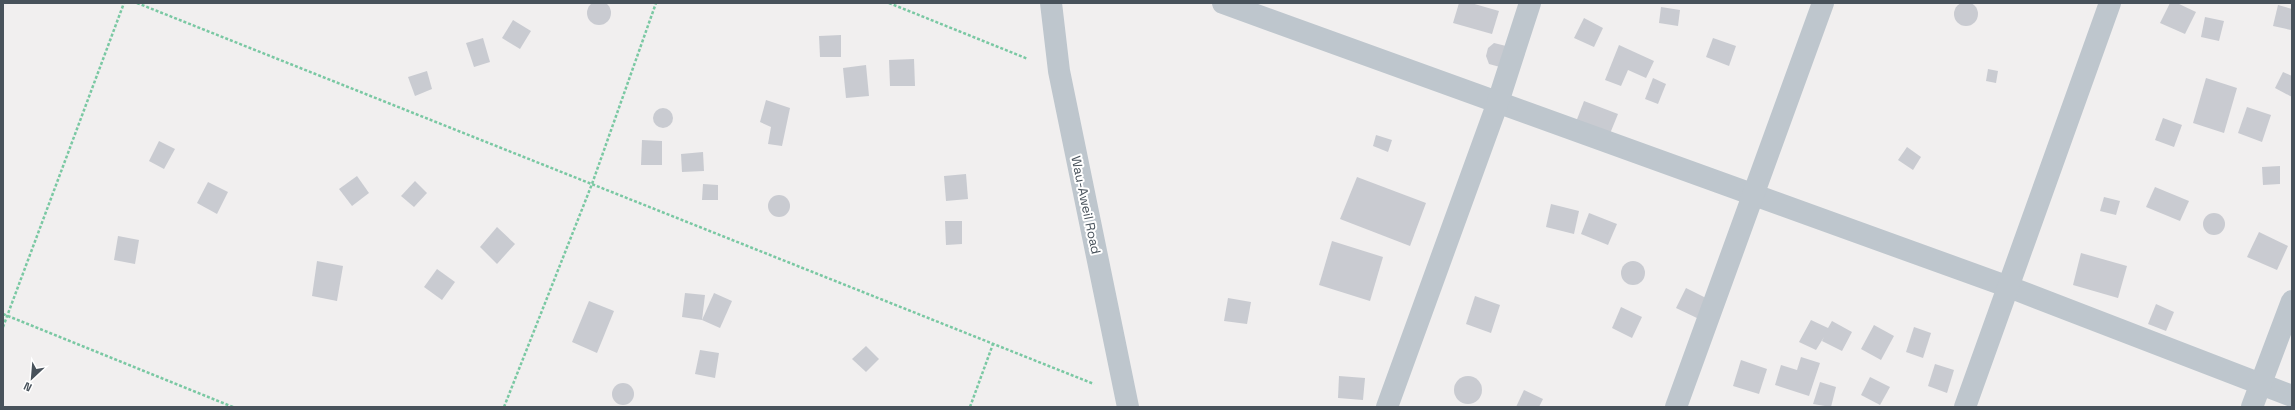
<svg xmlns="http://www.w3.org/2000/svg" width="2295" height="410" viewBox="0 0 2295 410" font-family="'Space Grotesk',sans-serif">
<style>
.building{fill:#c9cbd1}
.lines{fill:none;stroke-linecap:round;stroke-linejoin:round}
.path{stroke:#7ac8a3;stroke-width:2.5;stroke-dasharray:3 2;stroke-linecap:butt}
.minor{stroke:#bec6cd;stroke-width:22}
.labels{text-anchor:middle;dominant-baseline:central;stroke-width:4;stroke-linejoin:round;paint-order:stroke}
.street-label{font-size:13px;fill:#48525b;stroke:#fff}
</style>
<rect width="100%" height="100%" fill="#f1efef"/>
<g class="building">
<circle cx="599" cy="13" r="12"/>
<circle cx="1966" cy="14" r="12"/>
<path d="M1459,3H1471L1499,11L1492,34L1453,23Z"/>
<path d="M2170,3H2177L2196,12L2185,34L2160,23Z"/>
<path d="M2278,5L2292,9L2291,30L2273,26Z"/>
<path d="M1661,7L1680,10L1678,26L1659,23Z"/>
<path d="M2205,17L2224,21L2219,41L2201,37Z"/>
<path d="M1584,18L1603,28L1594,47L1574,38Z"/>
<path d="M513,20L531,31L520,49L502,38Z"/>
<path d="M841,35V57H820L819,36Z"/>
<path d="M483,38L490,62L474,67L466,43Z"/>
<path d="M1713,38L1736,46L1729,66L1706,57Z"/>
<path d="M1494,43L1506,46L1500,67L1489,64L1486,56L1488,48Z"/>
<path d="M1619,45L1654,61L1646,78L1628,70L1621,86L1605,80Z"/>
<path d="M914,59L915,86H890L889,60Z"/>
<path d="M866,65L869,96L846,98L843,68Z"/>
<path d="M1988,69L1998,71L1996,83L1986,81Z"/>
<path d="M427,71L432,89L415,96L408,77Z"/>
<path d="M2283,72L2292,76V97L2275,88Z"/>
<path d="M1653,78L1666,84L1658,104L1645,99Z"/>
<path d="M2206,78L2237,88L2224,133L2193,123Z"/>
<path d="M766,100L790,108L782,146L768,144L771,127L760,122Z"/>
<path d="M1584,101L1618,114L1609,136L1576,122Z"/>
<path d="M2247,107L2271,115L2262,142L2238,133Z"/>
<circle cx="663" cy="118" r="10"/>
<path d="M2163,118L2182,125L2174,147L2155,140Z"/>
<path d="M1376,135L1392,140L1388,152L1373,146Z"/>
<path d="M642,140L662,141V165H641Z"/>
<path d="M159,141L175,149L164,169L149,161Z"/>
<path d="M1907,147L1921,157L1913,170L1898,160Z"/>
<path d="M703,152L704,171L682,172L681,154Z"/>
<path d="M2280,166V184L2263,185L2262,167Z"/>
<path d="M966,174L968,199L946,201L944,176Z"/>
<path d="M357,176L369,193L352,206L339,189Z"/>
<path d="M1357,177L1426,203L1410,246L1340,219Z"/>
<path d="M415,181L427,193L414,207L401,196Z"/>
<path d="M208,182L228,192L217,214L197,203Z"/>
<path d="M703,184L718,185V200H702Z"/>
<path d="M2155,187L2189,201L2180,221L2146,207Z"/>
<circle cx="779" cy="206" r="11"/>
<path d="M2104,197L2120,201L2116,215L2100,211Z"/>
<path d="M1551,204L1579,211L1574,234L1546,227Z"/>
<circle cx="2214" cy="224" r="11"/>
<path d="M1589,213L1617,224L1608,245L1581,234Z"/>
<path d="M945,221H962V244L946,245Z"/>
<path d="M497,227L515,244L497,264L480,247Z"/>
<path d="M2259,232L2288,246L2277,270L2247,257Z"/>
<path d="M118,236L139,240L135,264L114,260Z"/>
<path d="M1332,241L1383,257L1370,301L1319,285Z"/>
<path d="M2081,253L2127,266L2118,298L2073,285Z"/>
<path d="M317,261L343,266L337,301L312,296Z"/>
<circle cx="1633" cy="273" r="12"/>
<path d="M437,269L455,282L442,300L424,287Z"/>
<path d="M1686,288L1708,299L1699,319L1676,308Z"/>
<path d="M685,293L705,295L702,320L682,317Z"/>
<path d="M714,293L732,301L720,328L702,320Z"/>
<path d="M1475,296L1500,305L1491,333L1466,324Z"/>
<path d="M1228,298L1251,302L1247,324L1224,321Z"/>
<path d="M589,301L614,311L597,353L572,342Z"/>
<path d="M2156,304L2174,312L2166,331L2148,324Z"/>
<path d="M1621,307L1642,317L1632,338L1612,328Z"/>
<path d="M1811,320L1828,328L1832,321L1852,332L1842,351L1822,341L1824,337L1816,350L1799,342Z"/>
<path d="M1874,325L1894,336L1881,360L1861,349Z"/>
<path d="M1914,327L1931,333L1923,358L1906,352Z"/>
<path d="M866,346L879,359L866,372L852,359Z"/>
<path d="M700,350L719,353L715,378L695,374Z"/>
<path d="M1801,357L1820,363L1809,396L1775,385L1781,365L1797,370Z"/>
<path d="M1741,360L1767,369L1759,394L1733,386Z"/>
<path d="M1935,364L1954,370L1947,393L1928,386Z"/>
<path d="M1339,376L1365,378L1363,400L1338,398Z"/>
<circle cx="1468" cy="390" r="14"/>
<path d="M1870,377L1890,387L1880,405L1861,395Z"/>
<path d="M1820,382L1836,387L1831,407L1813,404Z"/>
<circle cx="623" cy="394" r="11"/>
<path d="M1524,390L1543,399L1539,407H1516Z"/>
</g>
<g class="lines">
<g class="path">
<path d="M137,3L1094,384"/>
<path d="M889,3L1028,59"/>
<path d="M3,314L233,407"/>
<path d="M3,327L124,3"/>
<path d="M504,407L592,184L656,3"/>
<path d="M970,407L993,344"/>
</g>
<g class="minor">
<path d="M1051,3L1059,71L1128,407"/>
<path d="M1223,3L2009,287L2292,396"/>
<path d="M1387,407L1498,102L1530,3"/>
<path d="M1676,407L1823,3"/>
<path d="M1965,407L2110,3"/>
<path d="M2252,407L2292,301"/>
</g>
</g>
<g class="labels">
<g class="street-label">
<text transform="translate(1086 205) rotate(78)">Wau-Aweil Road</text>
</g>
</g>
<rect width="2295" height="410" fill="none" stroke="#48525b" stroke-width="8"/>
<g transform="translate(32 378) rotate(206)" stroke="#ffffff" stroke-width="3" paint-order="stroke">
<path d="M0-3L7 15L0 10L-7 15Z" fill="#48525b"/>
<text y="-6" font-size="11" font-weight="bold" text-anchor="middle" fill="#48525b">N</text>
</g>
</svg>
